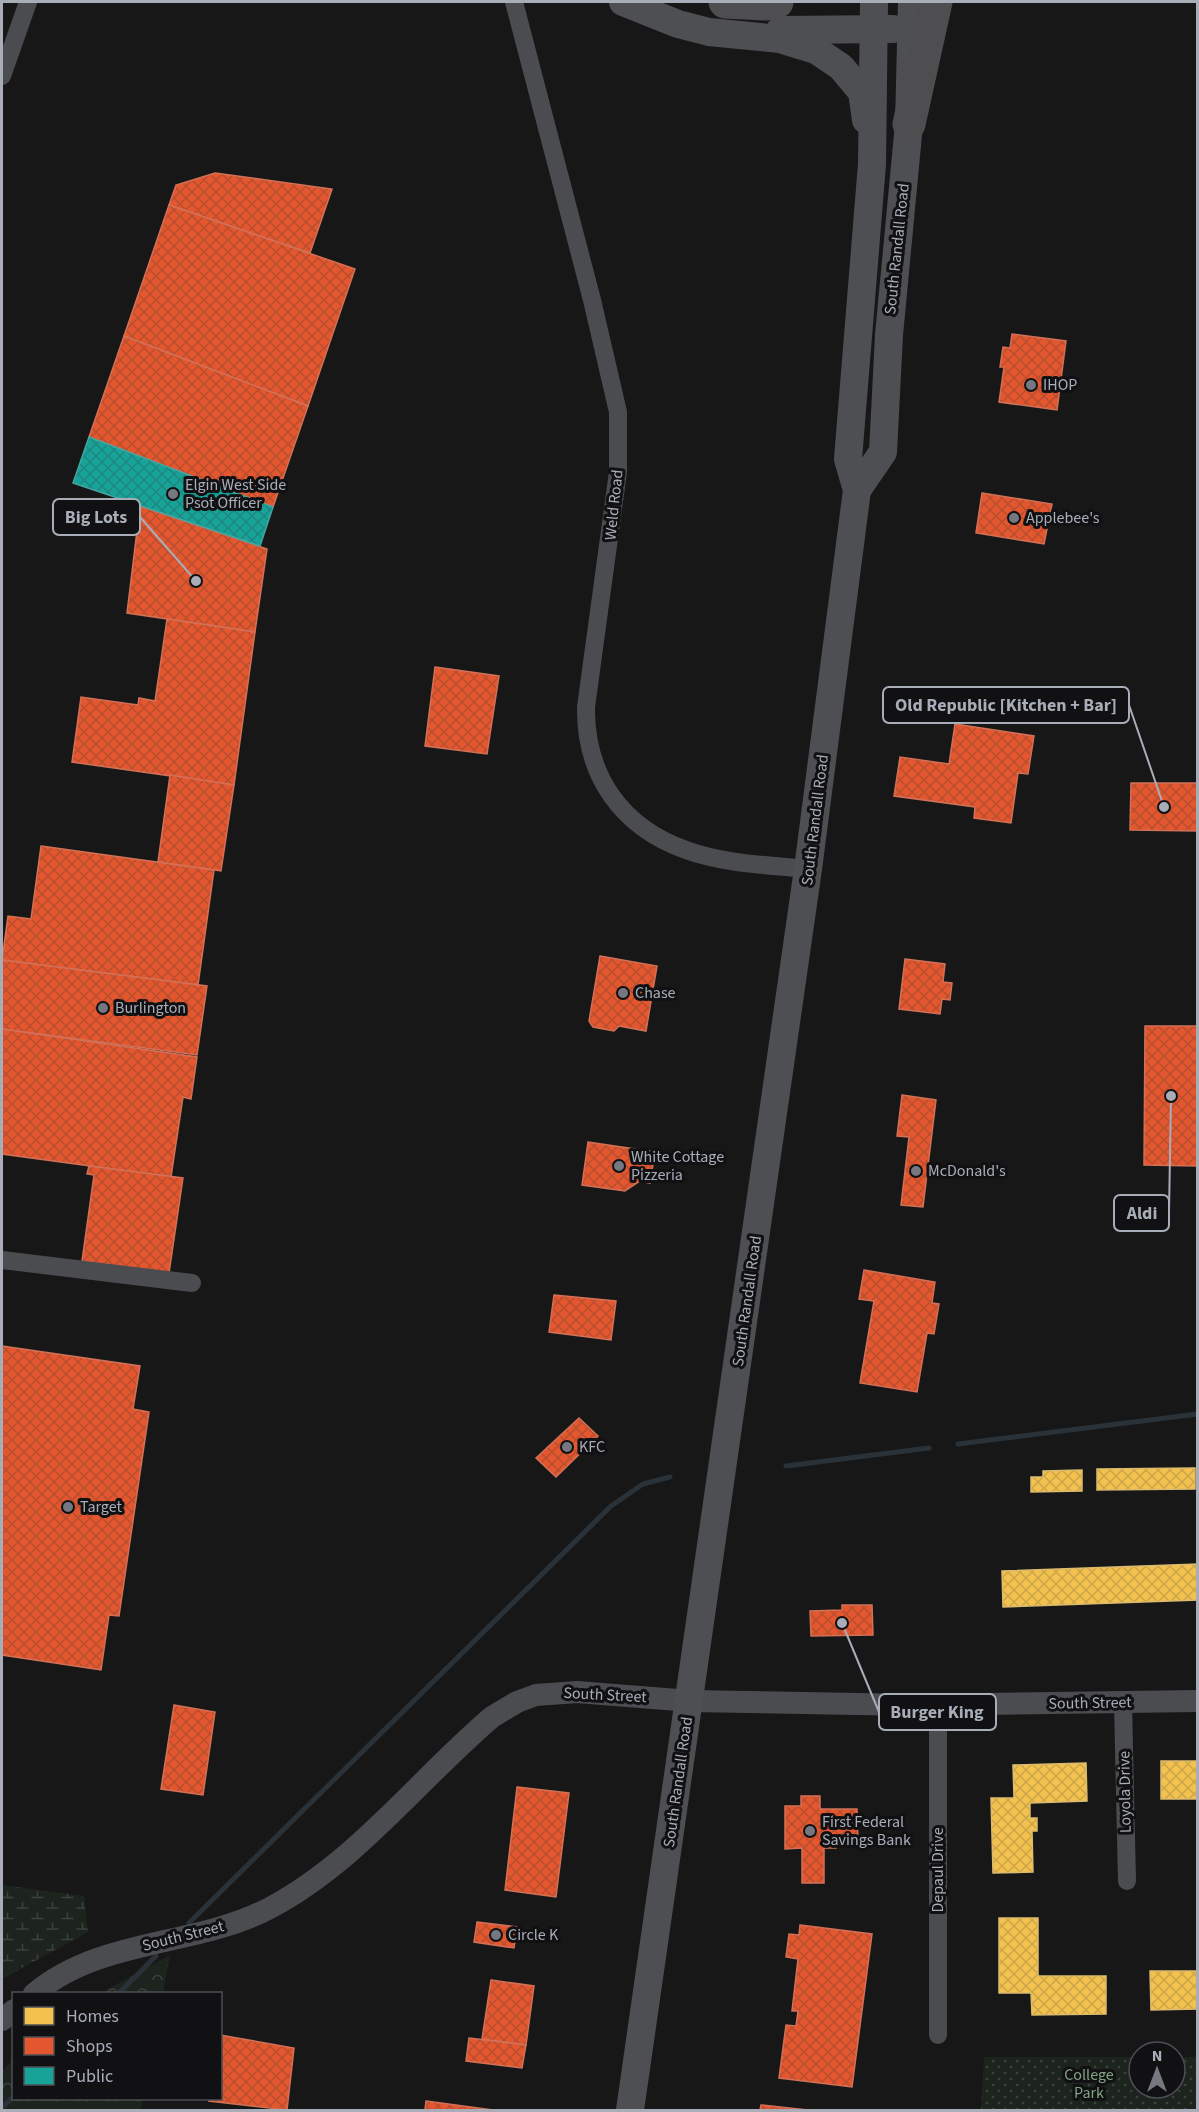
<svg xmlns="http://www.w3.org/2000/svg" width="1199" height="2112" viewBox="0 0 1199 2112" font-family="'Source Sans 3',sans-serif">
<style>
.forest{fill:url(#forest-crowns)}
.wetland{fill:url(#wetland-marsh)}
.park{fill:url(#park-dots)}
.homes{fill:url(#homes-cross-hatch);stroke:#dcbb6e;stroke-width:1.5}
.shops{fill:url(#shops-cross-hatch);stroke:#d27157;stroke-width:1.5}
.public{fill:url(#public-cross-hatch);stroke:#42a6a2;stroke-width:1.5}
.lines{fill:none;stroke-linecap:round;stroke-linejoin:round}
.stream{stroke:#2a3239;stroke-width:5}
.minor{stroke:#4b4c50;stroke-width:18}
.tertiary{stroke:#4b4c50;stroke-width:22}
.primary{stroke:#4d4f52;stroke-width:28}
.motorway{stroke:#4e4e51;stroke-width:33}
.poi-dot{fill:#757880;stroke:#111113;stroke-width:2}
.labels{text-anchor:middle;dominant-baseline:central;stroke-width:6;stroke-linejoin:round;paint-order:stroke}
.street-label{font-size:16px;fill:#a8adb8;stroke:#111113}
.poi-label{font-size:16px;fill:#a8adb8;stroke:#111113;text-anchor:start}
.park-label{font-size:16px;fill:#7fa381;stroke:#111113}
.leader{fill:none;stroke:#a8adb8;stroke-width:2}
.callout-dot{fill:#a8adb8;stroke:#111113;stroke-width:2}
.callout{fill:#111113;stroke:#a8adb8;stroke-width:2}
.callout-label{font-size:18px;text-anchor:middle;font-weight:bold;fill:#a8adb8}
</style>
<defs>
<pattern id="forest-crowns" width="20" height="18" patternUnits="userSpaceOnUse" patternTransform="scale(1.5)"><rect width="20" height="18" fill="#1d241e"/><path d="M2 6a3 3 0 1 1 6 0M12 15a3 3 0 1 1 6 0" fill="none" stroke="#3b413d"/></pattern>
<pattern id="wetland-marsh" width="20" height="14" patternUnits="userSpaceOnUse" patternTransform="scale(1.5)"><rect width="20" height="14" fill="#1d241e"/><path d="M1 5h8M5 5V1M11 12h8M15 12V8" fill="none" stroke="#3b413d"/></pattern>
<pattern id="park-dots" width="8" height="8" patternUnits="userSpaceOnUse" patternTransform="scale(1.5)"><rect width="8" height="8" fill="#1d241e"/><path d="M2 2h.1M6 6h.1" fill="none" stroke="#3b413d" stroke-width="1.8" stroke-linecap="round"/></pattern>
<pattern id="homes-cross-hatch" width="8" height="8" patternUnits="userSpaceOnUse" patternTransform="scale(1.5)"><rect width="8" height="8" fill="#f2c14e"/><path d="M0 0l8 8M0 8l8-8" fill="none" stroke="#cca549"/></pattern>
<pattern id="shops-cross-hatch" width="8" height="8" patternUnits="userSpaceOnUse" patternTransform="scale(1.5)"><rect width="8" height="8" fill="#e4572e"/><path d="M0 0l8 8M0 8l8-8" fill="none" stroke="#b84e30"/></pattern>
<pattern id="public-cross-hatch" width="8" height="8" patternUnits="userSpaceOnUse" patternTransform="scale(1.5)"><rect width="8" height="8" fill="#17a398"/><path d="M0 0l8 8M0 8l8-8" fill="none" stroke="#1e8780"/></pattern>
</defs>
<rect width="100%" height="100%" fill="#171717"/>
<g class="forest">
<path d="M170,1955L163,1993H101Z"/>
<path d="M13,2060L14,2098L143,2099L141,2110H2V2071Z"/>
</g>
<path class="wetland" d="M2,1885L84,1896L88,1932L2,1979Z"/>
<path class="park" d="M984,2057H1139V2088H1175V2057H1197V2110H981Z"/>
<g class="homes">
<path d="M1195,1468V1489L1097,1490V1469Z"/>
<path d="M1082,1470V1491L1031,1492V1477H1043V1471Z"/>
<path d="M1198,1564V1600L1003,1607L1002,1571Z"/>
<rect x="1161" y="1761" width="37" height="38"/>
<path d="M1086,1763L1087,1801L1030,1803V1818H1037V1831H1032L1033,1872L993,1873L991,1798H1014L1013,1765Z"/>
<path d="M999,1918H1038V1976H1106V2014L1032,2015L1031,1993H999Z"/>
<path d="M1150,1971H1198V2009L1151,2010Z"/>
</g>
<g class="shops">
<path d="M215,173L332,189L310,253L169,205L176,185Z"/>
<path d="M169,205L355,269L308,406L124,336Z"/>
<path d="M1012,334L1066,341L1057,410L999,402L1004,367H1000L1003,347L1010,348Z"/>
<path d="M124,336L308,406L273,507L89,437Z"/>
<path d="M982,493L1052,504L1044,544L976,533Z"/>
<path d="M140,506L267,549L255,632L127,613Z"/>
<path d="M167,619L255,632L234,785L72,762L81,697L138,705L139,698L155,701Z"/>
<path d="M435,667L499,676L487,754L425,746Z"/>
<path d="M955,724L1034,736L1028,774L1018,773L1011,823L974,818L975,807L894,796L900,757L949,764Z"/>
<path d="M170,775L234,785L221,871L158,862Z"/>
<path d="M1131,783H1198V831L1130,830Z"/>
<path d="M41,846L214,870L198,985L2,960L8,916L31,919Z"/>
<path d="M600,956L657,966L646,1031L619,1026L614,1031L593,1027L589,1021Z"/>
<path d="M905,959L945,964L943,982L952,983L950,1000L942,999L940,1014L899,1009Z"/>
<path d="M2,960L207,986L197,1055L2,1029Z"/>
<path d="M1145,1026H1198V1198L1197,1166L1144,1165Z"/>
<path d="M2,1029L197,1057L191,1099L183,1097L171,1177L2,1154Z"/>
<path d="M902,1095L936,1100L923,1207L901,1205L909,1137L897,1136Z"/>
<path d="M588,1142L655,1152L650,1183L640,1181L625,1191L582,1185Z"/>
<path d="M89,1166L183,1178L169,1273L82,1261L94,1175L87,1174Z"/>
<path d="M864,1270L935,1282L932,1303L939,1304L934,1334L927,1333L917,1392L860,1383L874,1301L859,1299Z"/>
<path d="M554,1295L616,1301L611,1340L549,1332Z"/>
<path d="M2,1346L140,1366L133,1409L149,1412L119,1616L109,1615L101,1670L2,1655Z"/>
<path d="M579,1418L598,1436L556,1477L536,1458Z"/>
<path d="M842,1605H872L873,1635L811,1636L810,1611L842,1610Z"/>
<path d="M174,1705L215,1712L203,1795L161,1789Z"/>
<path d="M517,1787L569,1793L556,1897L505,1890Z"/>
<path d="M801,1796H820V1809H857L858,1843H836V1848H824V1883H802V1848L785,1849V1806H801Z"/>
<path d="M477,1922L517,1927L514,1948L474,1942Z"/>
<path d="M800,1925L872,1934L852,2087L779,2078L786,2025L796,2026L798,2011H792L798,1959L786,1957L789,1934L799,1935Z"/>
<path d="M491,1980L534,1986L526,2045L482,2039Z"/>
<path d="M220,2035L294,2048L287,2110L209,2101L210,2098H220Z"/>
<path d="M469,2038L526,2045L522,2068L466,2061Z"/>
<path d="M426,2101L493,2110H425Z"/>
<path d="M761,2105L808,2110H760Z"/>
</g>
<path class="public" d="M89,437L273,507L260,546L73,483Z"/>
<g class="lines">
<g class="stream">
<path d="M958,1444L1198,1414"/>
<path d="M786,1466L929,1448"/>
<path d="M189,1923L611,1506L643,1484L670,1477"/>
<path d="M118,1994L156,1956"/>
<path d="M2,2108L14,2096"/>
</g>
<g class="minor">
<path d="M514,2L592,300L618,412V472L586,707C585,775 621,827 686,850C724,864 769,865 808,869"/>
<path d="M2,76L28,2"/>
<path d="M2,1260L192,1283"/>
<path d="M1123,1703L1127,1881"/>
<path d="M938,1705V2035"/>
</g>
<g class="tertiary">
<path d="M34,1994C100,1938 194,1947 268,1909C356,1863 418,1780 492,1717L517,1702L536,1695L577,1692L690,1701L911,1705L1198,1701"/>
<path d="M2,2020L14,2010"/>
</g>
<g class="primary">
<path d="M623,2L678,24L709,32L780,39L816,50L841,67L862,92L866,120"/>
<path d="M780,30L893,29"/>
<path d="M857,490L883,452L889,335L909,124L912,2"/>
<path d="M630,2110L808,869L857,490L848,459L872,164L874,2"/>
</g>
<g class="motorway">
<path d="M725,2L766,4L777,2"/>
<path d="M909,124L936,2"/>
</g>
</g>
<g class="poi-dot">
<circle cx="1031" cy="385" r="6"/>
<circle cx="173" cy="494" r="6"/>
<circle cx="1014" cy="518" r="6"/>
<circle cx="623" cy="993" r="6"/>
<circle cx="103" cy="1008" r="6"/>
<circle cx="619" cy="1166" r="6"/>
<circle cx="916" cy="1171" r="6"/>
<circle cx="567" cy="1447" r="6"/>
<circle cx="68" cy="1507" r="6"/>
<circle cx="810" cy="1831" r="6"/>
<circle cx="496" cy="1935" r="6"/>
</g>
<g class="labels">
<g class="street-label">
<text transform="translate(897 249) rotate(-84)">South Randall Road</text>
<text transform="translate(614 505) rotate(-84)">Weld Road</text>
<text transform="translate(815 820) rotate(-83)">South Randall Road</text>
<text transform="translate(747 1301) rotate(-82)">South Randall Road</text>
<text transform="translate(605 1695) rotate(3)">South Street</text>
<text transform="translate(1090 1703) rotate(-1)">South Street</text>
<text transform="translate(678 1782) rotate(-82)">South Randall Road</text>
<text transform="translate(1125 1792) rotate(-91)">Loyola Drive</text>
<text transform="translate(938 1870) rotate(-90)">Depaul Drive</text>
<text transform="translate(183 1936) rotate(-14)">South Street</text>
</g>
<g class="poi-label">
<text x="1043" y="385">IHOP</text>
<text x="185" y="485">Elgin West Side<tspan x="185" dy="18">Psot Officer</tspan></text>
<text x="1026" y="518">Applebee's</text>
<text x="635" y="993">Chase</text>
<text x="115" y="1008">Burlington</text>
<text x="631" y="1157">White Cottage<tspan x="631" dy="18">Pizzeria</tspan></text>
<text x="928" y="1171">McDonald's</text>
<text x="579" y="1447">KFC</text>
<text x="80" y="1507">Target</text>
<text x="822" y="1822">First Federal<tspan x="822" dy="18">Savings Bank</tspan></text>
<text x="508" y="1935">Circle K</text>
</g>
<g class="park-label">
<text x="1089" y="2075">College<tspan x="1089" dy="18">Park</tspan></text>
</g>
</g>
<path class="leader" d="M196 581L140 517M1164 807L1129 705M1171 1096L1169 1213M842 1623L879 1712"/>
<g class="callout-dot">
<circle cx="196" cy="581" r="6"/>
<circle cx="1164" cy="807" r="6"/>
<circle cx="1171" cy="1096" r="6"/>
<circle cx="842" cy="1623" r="6"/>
</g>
<g class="callout">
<rect x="53" y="499" width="87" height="36" rx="6"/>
<rect x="883" y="687" width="246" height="36" rx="6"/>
<rect x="1114" y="1195" width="55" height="36" rx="6"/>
<rect x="879" y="1694" width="117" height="36" rx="6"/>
</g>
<g class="callout-label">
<text x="96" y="523">Big Lots</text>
<text x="1006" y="711">Old Republic [Kitchen + Bar]</text>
<text x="1142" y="1219">Aldi</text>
<text x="937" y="1718">Burger King</text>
</g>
<rect width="1199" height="2112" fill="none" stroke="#a8adb8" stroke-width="6"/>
<rect x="12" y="1992" width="210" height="108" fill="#111113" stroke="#4d4f55" stroke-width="1.5"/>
<rect x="24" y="2007" width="30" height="18" fill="#f2c14e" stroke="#4d4f55" stroke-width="1.5"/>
<text x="66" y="2022" font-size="18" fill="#a8adb8">Homes</text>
<rect x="24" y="2037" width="30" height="18" fill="#e4572e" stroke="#4d4f55" stroke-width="1.5"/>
<text x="66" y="2052" font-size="18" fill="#a8adb8">Shops</text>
<rect x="24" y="2067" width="30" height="18" fill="#17a398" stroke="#4d4f55" stroke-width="1.5"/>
<text x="66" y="2082" font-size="18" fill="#a8adb8">Public</text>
<g transform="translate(1157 2070)"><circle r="28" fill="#111113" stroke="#4d4f55" stroke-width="1.5"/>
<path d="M0-4.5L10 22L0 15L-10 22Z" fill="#757880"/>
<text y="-9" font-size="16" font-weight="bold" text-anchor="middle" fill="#a8adb8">N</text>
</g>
</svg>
